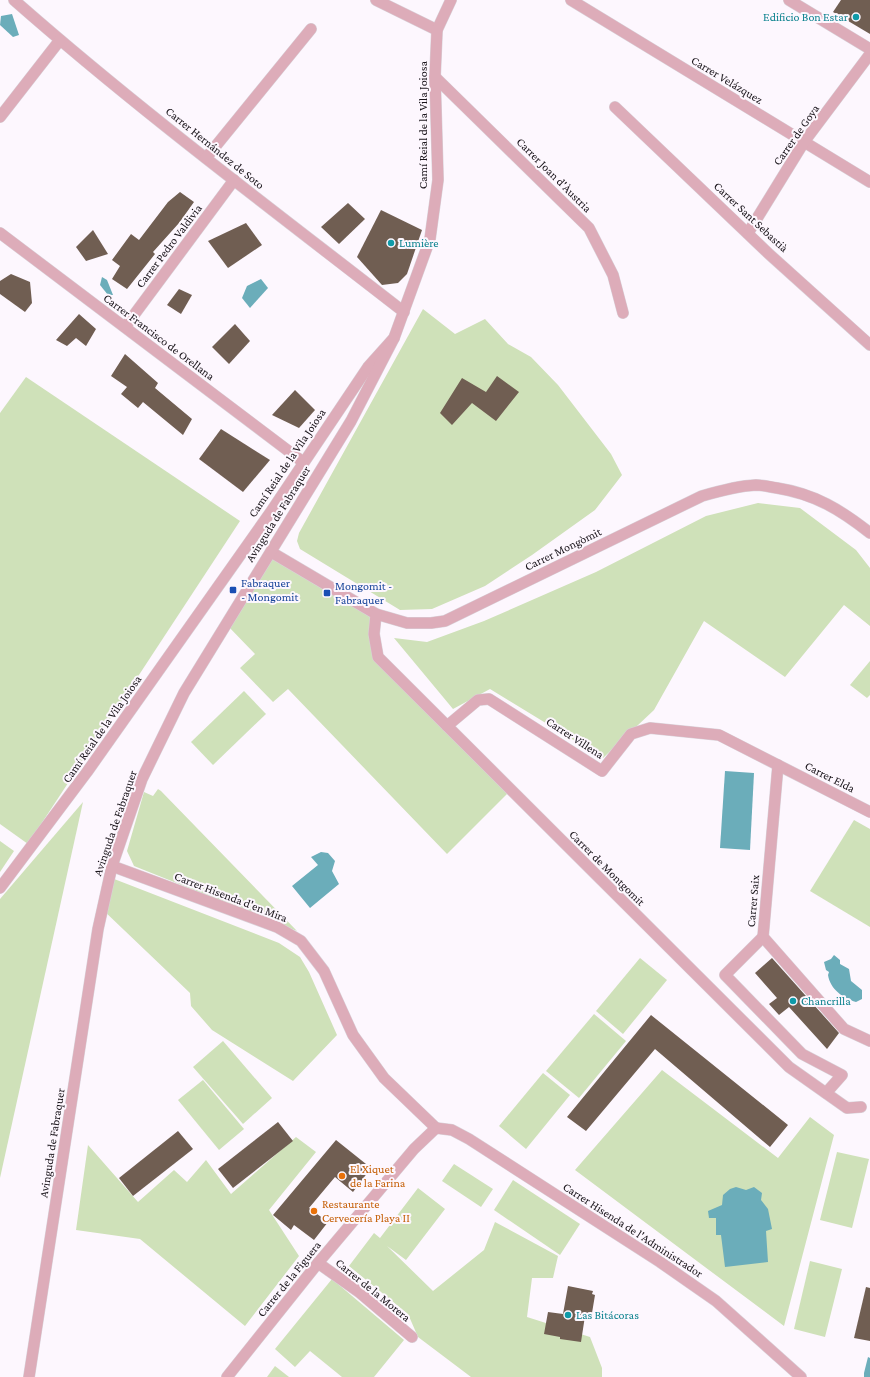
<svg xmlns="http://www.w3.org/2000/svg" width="870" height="1377" viewBox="0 0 870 1377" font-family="'Crimson Pro',serif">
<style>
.green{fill:#cfe1b9}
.water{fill:#6badba}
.building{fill:#705e52}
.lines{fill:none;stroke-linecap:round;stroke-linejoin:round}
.street-casing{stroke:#d9d3da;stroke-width:12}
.street{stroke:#ddacb9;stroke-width:11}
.culture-dot{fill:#0f9aa8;stroke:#fdf7fe;stroke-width:1.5}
.transit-dot{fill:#1a4fb4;stroke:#fdf7fe;stroke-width:1.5}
.food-dot{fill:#e8710a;stroke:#fdf7fe;stroke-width:1.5}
.labels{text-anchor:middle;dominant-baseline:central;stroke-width:4;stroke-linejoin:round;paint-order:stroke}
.culture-label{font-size:12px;fill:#0d838f;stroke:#fdf7fe;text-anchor:start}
.street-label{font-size:12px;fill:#19141a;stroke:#fdf7fe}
.transit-label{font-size:12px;fill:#164399;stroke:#fdf7fe;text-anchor:start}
.food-label{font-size:12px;fill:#c56008;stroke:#fdf7fe;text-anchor:start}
</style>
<rect width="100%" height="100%" fill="#fdf7fe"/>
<g class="green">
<path d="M423,309L455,334L485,319L508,344L531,357L558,385L611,454L622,475L595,510L532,555L485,586L432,609L400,610L300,549L297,541L299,533Z"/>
<path d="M26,377L240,521L28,844L0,824V413Z"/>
<path d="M758,503L800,508L856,550L870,568V626L844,605L785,677L704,621L654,710L603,758L490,689L453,709L394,638L427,642L484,621L596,572L706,516Z"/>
<path d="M271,552L376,614L378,657L511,790L447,854L288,689L273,702L240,668L255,654L226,624Z"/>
<path d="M870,661V695L867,698L850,685Z"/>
<path d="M244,691L266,714L213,765L191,742Z"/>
<path d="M158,789L161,791L297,931L134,866L127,851L144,792L153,796Z"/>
<path d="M83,802L0,1178V899Z"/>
<path d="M854,820L870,829V927L810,891Z"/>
<path d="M0,841L14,851L0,872Z"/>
<path d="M109,877L279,943L300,957L309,972L337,1035L293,1081L212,1030L191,1006L190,993L102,909Z"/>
<path d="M640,958L667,980L623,1034L596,1011Z"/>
<path d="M594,1014L626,1041L579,1098L546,1071Z"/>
<path d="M223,1041L272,1098L243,1124L193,1067Z"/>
<path d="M662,1070L778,1158L810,1117L834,1135L784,1326L575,1170Z"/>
<path d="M543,1073L570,1095L526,1149L499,1126Z"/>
<path d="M203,1080L244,1129L219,1150L178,1100Z"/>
<path d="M296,1137L316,1152L269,1210L299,1256L245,1326L140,1239L76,1230L88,1145L138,1202L174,1170L187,1182L206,1160L231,1194Z"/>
<path d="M837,1152L869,1159L852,1228L820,1220Z"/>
<path d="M454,1164L493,1189L481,1207L442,1181Z"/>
<path d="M513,1180L580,1224L560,1255L494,1210Z"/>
<path d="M418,1188L445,1209L406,1260L387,1246L433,1291L484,1250L495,1222L558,1256L553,1278H532L527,1317L590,1337L602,1368V1377H471L418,1337L408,1314L349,1266L374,1233L380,1238Z"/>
<path d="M810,1261L842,1269L825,1337L794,1329Z"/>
<path d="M332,1279L404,1340L374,1377H342L310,1351L295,1367L275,1349Z"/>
<path d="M275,1366L289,1377H267Z"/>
</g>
<g class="water">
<path d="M12,14L19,35L13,37L0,25L1,16Z"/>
<path d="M102,277L107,280L113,295H108L100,285Z"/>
<path d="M261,279L268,288L250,308L242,298L247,286Z"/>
<path d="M725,771L754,773L750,850L720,848Z"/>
<path d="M321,852L328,853L335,861L332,871L339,884L310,908L292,886L318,865L311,857Z"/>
<path d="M834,955L840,960V964L849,969L851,981L862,990V999L856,1002C843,998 830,989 828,975L829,972L826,970L824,962L831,959Z"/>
<path d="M736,1187L746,1190L754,1187L762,1193L761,1200L768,1209L772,1229L766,1231L768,1262L725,1267L721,1235H716V1218H709L708,1211L722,1205L723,1195L730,1189Z"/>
<path d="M868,1357L870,1358V1377H864V1373Z"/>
</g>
<g class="building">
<path d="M841,0H870V34L833,12Z"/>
<path d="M180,192L194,202L179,223L153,252L155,254L127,289L112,279L120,266L112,260L131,234L139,240L168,202Z"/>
<path d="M348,203L365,219L339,244L321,227Z"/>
<path d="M381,210L422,230L407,274L398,283L382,285L357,257Z"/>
<path d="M246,223L262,245L228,268L208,241Z"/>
<path d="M93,230L108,254L86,261L76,247Z"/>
<path d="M11,274L30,282L32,303L25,312L0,294V281Z"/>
<path d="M179,289L192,295L181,314L167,305Z"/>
<path d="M79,314L96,329L86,346L76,338L67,346L56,340Z"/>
<path d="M235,324L250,341L229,364L212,347Z"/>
<path d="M125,354L158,383L155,388L192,419L183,435L143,402L138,408L121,394L127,387L111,376Z"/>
<path d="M497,376L519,392L496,421L472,403L452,425L440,413L462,378L486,392Z"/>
<path d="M295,390L315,410L299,428L272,415Z"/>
<path d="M221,429L270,460L243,492L199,459Z"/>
<path d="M772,958L839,1033L827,1049L789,1007L779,1015L769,1004L777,998L755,973Z"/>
<path d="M651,1015L788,1125L770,1147L655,1049L586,1131L567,1117Z"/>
<path d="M278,1122L293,1141L233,1188L218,1169Z"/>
<path d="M178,1131L193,1149L133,1196L119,1178Z"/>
<path d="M336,1140L371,1168L353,1192L335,1177L309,1208L328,1222L314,1240L294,1225L291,1230L273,1215Z"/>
<path d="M568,1286L593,1291L592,1294L595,1295L592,1313H590L589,1317L585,1316L581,1342L560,1339V1337L544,1334L548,1312L563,1314Z"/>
<path d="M866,1287L870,1288V1341L854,1338Z"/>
</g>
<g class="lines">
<defs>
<g id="street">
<path d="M14,0C139,110 273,210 404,312"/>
<path d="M376,0L437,30"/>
<path d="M571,0L870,182"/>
<path d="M789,0L870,49"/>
<path d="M435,77L589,228L613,275L623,313"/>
<path d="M615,107L769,254L870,345"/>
<path d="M0,117L60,40"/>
<path d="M206,158L311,29"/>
<path d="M0,233L303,462"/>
<path d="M748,233L804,142L870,54"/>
<path d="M125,327L234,180"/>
<path d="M271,552L376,614L407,623H431L445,621L702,496C719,491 737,486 756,485C763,485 770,487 777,488C815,494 841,510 870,533"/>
<path d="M376,614L374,634L378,657L789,1067L847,1108L861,1107"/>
<path d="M447,726L478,700L489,699L602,771L631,734L650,728L719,735L870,812"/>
<path d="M778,765L763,937L844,1029L870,1041"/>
<path d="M112,866L277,927L301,941L324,971L353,1035L384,1078L436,1128"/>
<path d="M0,888L87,772L270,513L368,367L394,338L430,239L438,180L435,77L437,30L451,0"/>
<path d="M763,937L725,975L802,1054L842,1075L826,1093"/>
<path d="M436,1128L452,1130L469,1139L660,1262L716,1301L801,1377"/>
<path d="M318,1263L359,1292L412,1337"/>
<path d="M29,1377L98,929L112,866L142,779L184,693L351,421L394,338"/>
<path d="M227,1377L318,1263L414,1149L436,1128"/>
</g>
</defs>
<use href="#street" class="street-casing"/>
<use href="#street" class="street"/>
</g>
<g class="culture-dot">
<circle cx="856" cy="17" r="4"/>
<circle cx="391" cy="243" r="4"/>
<circle cx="793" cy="1001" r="4"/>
<circle cx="568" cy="1315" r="4"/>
</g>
<g class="transit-dot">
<rect x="229" y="586" width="8" height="8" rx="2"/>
<rect x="323" y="589" width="8" height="8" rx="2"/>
</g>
<g class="food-dot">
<circle cx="342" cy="1176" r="4"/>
<circle cx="314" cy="1211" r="4"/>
</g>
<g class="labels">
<g class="culture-label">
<text x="848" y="17" text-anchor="end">Edificio Bon Estar</text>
<text x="399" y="243">Lumière</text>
<text x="801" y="1001">Chancrilla</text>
<text x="576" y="1315">Las Bitácoras</text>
</g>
<g class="street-label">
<text transform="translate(727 80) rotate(31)">Carrer Velázquez</text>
<text transform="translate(423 125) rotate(-90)">Camí Reial de la Vila Joiosa</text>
<text transform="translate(796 135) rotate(-55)">Carrer de Goya</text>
<text transform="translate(215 148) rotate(39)">Carrer Hernández de Soto</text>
<text transform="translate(554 175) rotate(45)">Carrer Joan d'Àustria</text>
<text transform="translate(751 217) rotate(43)">Carrer Sant Sebastià</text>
<text transform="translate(169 246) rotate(-53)">Carrer Pedro Valdivia</text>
<text transform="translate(159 337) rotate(37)">Carrer Francisco de Orellana</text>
<text transform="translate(287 463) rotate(-56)">Camí Reial de la Vila Joiosa</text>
<text transform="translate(278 514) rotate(-58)">Avinguda de Fabraquer</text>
<text transform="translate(563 549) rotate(-26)">Carrer Mongòmit</text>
<text transform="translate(102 729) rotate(-55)">Camí Reial de la Vila Joiosa</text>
<text transform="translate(575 738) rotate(33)">Carrer Villena</text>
<text transform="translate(830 777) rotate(27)">Carrer Elda</text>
<text transform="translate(115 823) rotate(-71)">Avinguda de Fabraquer</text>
<text transform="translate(607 868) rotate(45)">Carrer de Montgomit</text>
<text transform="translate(231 897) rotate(21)">Carrer Hisenda d'en Mira</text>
<text transform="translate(753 901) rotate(-85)">Carrer Saix</text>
<text transform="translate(52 1143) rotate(-81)">Avinguda de Fabraquer</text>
<text transform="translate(633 1230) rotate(33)">Carrer Hisenda de l'Administrador</text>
<text transform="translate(289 1279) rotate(-51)">Carrer de la Figuera</text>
<text transform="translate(373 1290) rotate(39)">Carrer de la Morera</text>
</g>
<g class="transit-label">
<text x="241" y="583">Fabraquer<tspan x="241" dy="14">- Mongomit</tspan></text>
<text x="335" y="586">Mongomit -<tspan x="335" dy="14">Fabraquer</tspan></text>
</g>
<g class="food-label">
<text x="350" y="1169">El Xiquet<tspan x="350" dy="14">de la Farina</tspan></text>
<text x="322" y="1204">Restaurante<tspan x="322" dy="14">Cervecería Playa II</tspan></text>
</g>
</g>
</svg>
